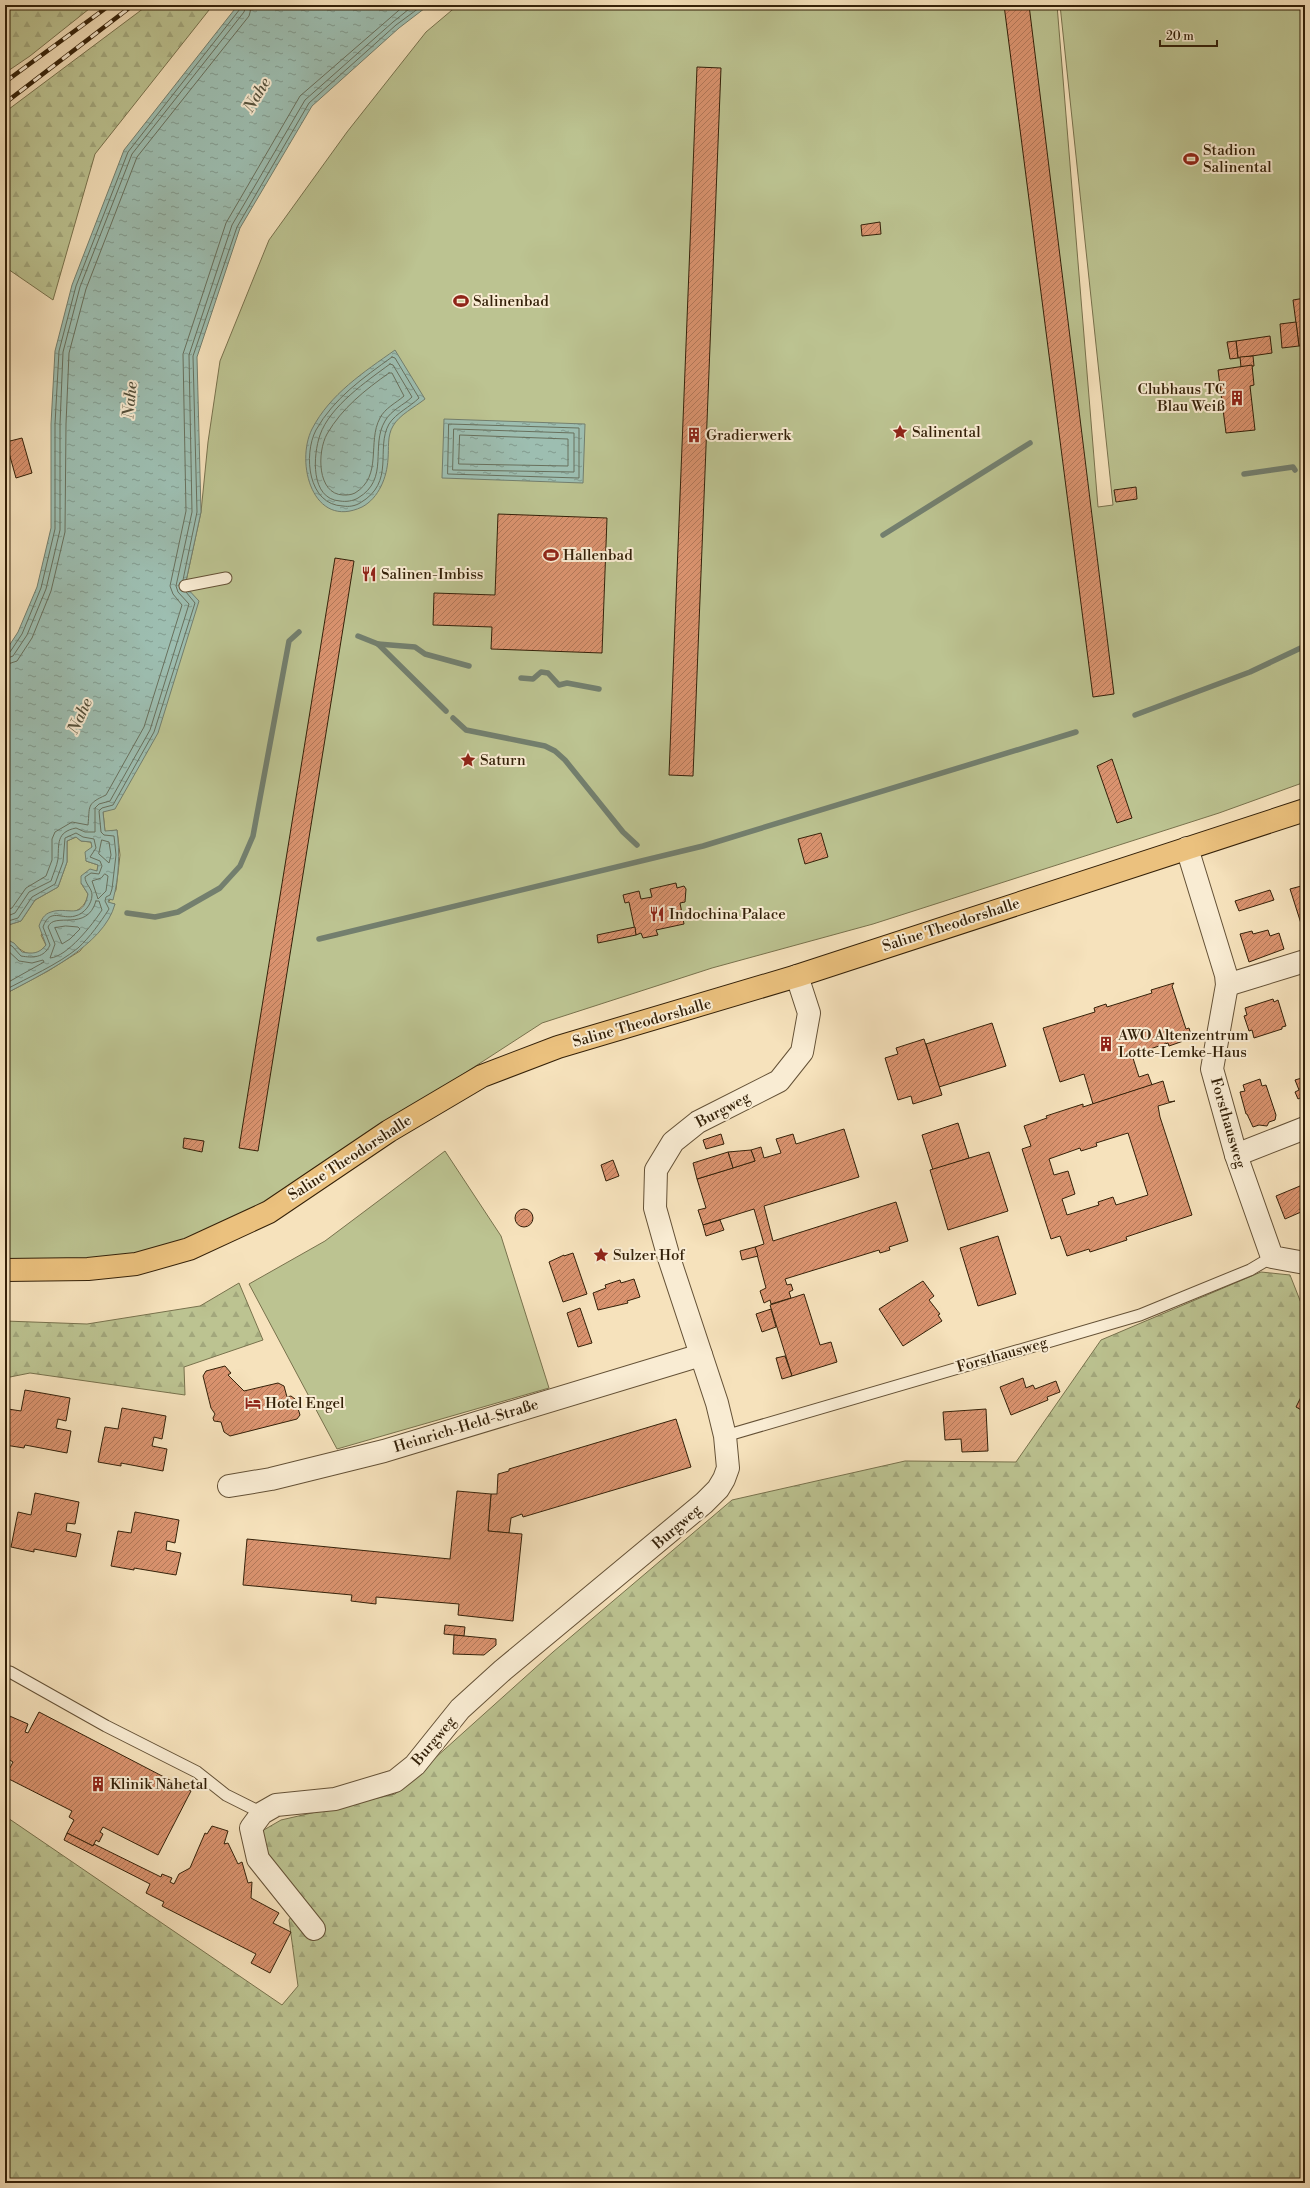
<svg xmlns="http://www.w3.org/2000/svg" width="1310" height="2188" viewBox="0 0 1310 2188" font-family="'Libre Bodoni',serif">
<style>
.green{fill:#bcc391;stroke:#78724d}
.forest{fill:url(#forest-firs);stroke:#78724d}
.water{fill:url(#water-ripples);stroke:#737f6e}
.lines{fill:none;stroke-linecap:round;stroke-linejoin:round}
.shore{stroke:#68705d;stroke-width:1}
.stream{stroke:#737f6e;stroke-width:5.5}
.building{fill:url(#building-hatch);stroke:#342109;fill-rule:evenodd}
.service-casing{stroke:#645136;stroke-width:13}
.minor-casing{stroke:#645136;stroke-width:24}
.primary-casing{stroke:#342109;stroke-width:24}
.service{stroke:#f9ecd3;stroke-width:11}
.minor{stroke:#f9ecd3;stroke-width:22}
.primary{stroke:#ebc17e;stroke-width:22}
.rail-casing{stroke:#342109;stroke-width:4.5}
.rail{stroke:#f9ecd3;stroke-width:3;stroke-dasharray:9;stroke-linecap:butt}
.labels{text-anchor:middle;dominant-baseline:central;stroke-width:4;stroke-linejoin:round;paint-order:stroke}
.poi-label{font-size:15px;fill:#342109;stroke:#f9ecd3;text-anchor:start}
.street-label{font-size:15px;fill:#342109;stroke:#f9ecd3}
.water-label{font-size:16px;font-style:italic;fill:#54503b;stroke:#f9ecd3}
</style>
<defs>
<pattern id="forest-firs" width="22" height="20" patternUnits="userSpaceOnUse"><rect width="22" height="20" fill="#bcc391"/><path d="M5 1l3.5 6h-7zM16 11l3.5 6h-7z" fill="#a2a77c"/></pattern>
<pattern id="water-ripples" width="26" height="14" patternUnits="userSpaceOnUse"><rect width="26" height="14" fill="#9dbeb1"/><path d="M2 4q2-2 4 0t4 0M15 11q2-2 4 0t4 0" fill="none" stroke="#819a8e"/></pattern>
<pattern id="building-hatch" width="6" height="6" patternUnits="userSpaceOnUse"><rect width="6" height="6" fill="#da936f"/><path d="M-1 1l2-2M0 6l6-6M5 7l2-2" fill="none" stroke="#b27859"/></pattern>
</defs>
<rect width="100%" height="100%" fill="#f6e2bc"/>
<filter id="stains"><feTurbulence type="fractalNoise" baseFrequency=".005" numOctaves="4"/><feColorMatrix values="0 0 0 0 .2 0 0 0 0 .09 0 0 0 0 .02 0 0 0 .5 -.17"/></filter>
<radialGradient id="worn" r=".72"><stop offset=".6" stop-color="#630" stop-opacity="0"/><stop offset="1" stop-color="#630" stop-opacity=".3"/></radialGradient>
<g class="green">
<path d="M458,5H1057L1098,507L1113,505L1060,5H1305V782L1219,813L873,924L712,968L542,1023L266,1202L185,1241L134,1256L86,1261H5V994L48,971L80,951L115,904L108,903L116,890L120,855L117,830L105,832L103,812L185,586L201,512L208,442L220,361L269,240L347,132L426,32Z"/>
<path d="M76,837L81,841L91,842L92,847L86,861L98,865L97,871L81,883L88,894C86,904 82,908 74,912L68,911L41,935L46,945C32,964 20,949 8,939H5V926L21,921L35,900L58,887L67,862V841Z"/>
<path d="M445,1151L501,1236L549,1388L337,1449L249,1284L325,1241Z"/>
</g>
<g class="forest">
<path d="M5,5H94L30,56L5,73Z"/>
<path d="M148,5H213L95,154L53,300L5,267V112Z"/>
<path d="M1261,1272L1290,1275L1305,1313V2183H5V1816L282,2005L298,1986L289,1920L300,1901L265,1853L262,1831L281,1820L395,1794L553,1652L732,1500L905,1461L1016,1462L1101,1340Z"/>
<path d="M239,1283L263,1340L184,1367L185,1395L30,1373L5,1378V1321L87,1324L200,1306Z"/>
</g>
<g class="water">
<path d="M238,5H429L399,28L312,106L240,228L197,357L201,512L185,586L199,601L158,733L115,809L103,812L105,831L117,830C120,854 119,877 113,900L109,899L108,902L115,904C104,946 40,975 5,994V939L14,943L22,952C32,954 39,954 46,945L39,926C41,920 44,914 51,912C67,906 83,921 88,894L81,883V876L90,869L97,871L98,865L86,861L85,852L92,847L91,842L81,841L76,837L67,841V862L58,887L35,900L21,921L5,926V652L18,632L37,587L51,528V424L55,351L72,285L124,150Z"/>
<path d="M395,350L425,399C415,407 399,415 393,426C387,436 389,448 388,459C387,477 379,498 362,507C313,530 295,463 312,429C330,394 364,372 395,350Z"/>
<path d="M444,419L585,424L583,483L442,478Z"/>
</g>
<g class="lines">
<g class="shore">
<path d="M392,357L395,358L419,398C410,407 396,413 389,424C375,449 396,482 360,503C355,506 349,507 343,506C308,505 303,455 316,430C334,398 363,378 392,357Z"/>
<path d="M390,364L393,365L412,397C404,405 391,410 385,421C370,446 390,479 358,498C353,501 346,502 340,501C310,499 313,455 320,435C330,406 367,381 390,364Z"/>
<path d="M389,373H392L404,396C396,403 385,408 380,418C367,442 383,476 355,493C351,495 347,495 343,495C317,494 317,452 327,434C342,408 365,390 389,373Z"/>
<path d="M449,424L579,428V478L448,474Z"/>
<path d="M454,429L574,433V472L453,470Z"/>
<path d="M460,435L568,439V466L459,464Z"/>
<path d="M183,580L197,512L193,356L237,227L309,103L396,25L423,5"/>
<path d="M5,654L10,652L22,634L41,588L55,529V424L59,351L76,286L128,152L240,9L241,5"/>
<path d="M5,659L13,656L27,635L46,589L60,530V424L63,352L80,287L132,154L244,12L246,5"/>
<path d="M5,665L17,661L32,638L51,591L65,532L66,424L69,353L86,289L137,157L249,16L252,5"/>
<path d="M102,840L109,842L111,855L109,863L99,854Z"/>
<path d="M105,874L108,876L106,891L98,899L92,881L101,878Z"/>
<path d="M96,901H99L102,910C93,924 67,957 50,958L55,944L48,927C54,911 87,933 96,901Z"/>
<path d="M5,910L12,908L26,888L46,876L52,860V839L55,832L72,822L88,825C90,806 86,804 106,795L144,727L182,605L173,594L170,586L186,511L183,354L226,223L300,96L405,5"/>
<path d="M5,917L15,913L29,892L51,881C53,874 57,866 58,859C59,844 56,832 76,828L85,832H95V808L99,804L110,801L150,730L189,604L178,592L176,586L192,512L189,355L232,225L305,100L393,22L414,5"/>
<path d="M5,922L18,918L32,897L55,884L63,862L65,838L76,833L83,837L94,839L96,848L90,857L100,861L102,866L99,874L91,873L85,877C85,884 92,888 92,895C92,904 84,914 75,916C62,920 50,907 43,927L50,945C44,958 33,958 21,956L12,946L5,943"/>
<path d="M66,926L78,927L80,929L70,939L62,944L55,928Z"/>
<path d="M5,948L19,961L32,963L43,960L44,962L5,984"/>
<path d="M5,990C29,977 57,965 78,948C90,937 100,923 109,909L105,901L106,897L110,895L112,889L116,855L114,836L104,835L101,832L99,811L102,808L113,805L154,732L195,603L186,592"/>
</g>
<g class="stream">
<path d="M1244,474L1293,467L1295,470"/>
<path d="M883,535L1030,443"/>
<path d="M358,636L378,644L446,711"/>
<path d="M378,644L415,647L425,654L469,666"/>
<path d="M521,678L533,679L541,672L548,673L559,685L567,683L599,689"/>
<path d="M1135,715L1250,672L1305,646"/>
<path d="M453,718L466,730L545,746L555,751L565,760L623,832L637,845"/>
<path d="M127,913L155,917L178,912L220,888L240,866L253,836L289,641L299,632"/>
<path d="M319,939L703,846L1076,732"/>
</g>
</g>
<g class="building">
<path d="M1004,5H1029L1114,694L1093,697Z"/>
<path d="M697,67L721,68L693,776L669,775Z"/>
<path d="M880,222L881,234L862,236L861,225Z"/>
<path d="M1305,298V345L1299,346L1293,300Z"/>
<path d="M1296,322L1299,346L1282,348L1280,324Z"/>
<path d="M1270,336L1272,353L1238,358L1236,341Z"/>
<path d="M1236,341L1238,358L1230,359L1227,342Z"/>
<path d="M1253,356L1254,366L1241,367L1240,357Z"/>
<path d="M1252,365L1254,385L1250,386L1255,430L1226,433L1218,370Z"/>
<path d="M22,438L32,473L16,478L6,442Z"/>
<path d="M1136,487L1137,499L1116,502L1114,490Z"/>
<path d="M498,514L607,518L602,653L491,649L492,627L433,625L434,593L495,595Z"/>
<path d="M335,558L354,561L258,1151L239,1148Z"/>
<path d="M1112,759L1132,818L1117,823L1097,766Z"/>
<path d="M821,833L828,857L805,864L798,839Z"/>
<path d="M676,883L677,888L684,886L686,889L685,902L680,903L684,924L656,930L658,935L643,938L641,933L636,935L629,902L625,903L623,895L639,891L641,899L652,897L650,889Z"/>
<path d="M1305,885V936L1290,889Z"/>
<path d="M1270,890L1274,900L1239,911L1235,901Z"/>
<path d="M635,927L636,935L598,943L597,935Z"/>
<path d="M1268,930L1270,936L1279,933L1284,949L1249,962L1240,934L1252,931L1253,934Z"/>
<path d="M1174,983L1172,986L1186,1029L1189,1028L1192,1038L1169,1046L1168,1043L1132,1055L1139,1077L1148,1074L1152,1085L1093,1104L1084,1074L1060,1082L1043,1028L1095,1012L1094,1008L1106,1004L1107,1007L1152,993L1151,990Z"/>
<path d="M1273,999L1274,1002L1278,1000L1286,1026L1282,1027V1029L1254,1038L1252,1030L1249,1031L1244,1016L1247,1015L1245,1008Z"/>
<path d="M992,1023L1006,1066L939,1087L926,1044Z"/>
<path d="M924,1039L942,1095L913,1104L911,1096L898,1100L885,1058L898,1054L896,1048Z"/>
<path d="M1305,1077V1104L1302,1097L1298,1099L1295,1092L1299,1090L1295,1080Z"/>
<path d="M1260,1079L1262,1086L1266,1085L1276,1115L1275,1120L1269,1122L1267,1126L1259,1125L1253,1127L1247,1114H1246L1240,1092L1245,1091L1243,1085Z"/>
<path d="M1163,1081L1169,1102L1175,1101L1158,1106L1160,1117L1192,1215L1126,1237L1127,1240L1090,1252L1089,1249L1067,1256L1060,1236L1051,1239L1022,1149L1031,1146L1024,1126L1047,1118L1046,1116L1083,1104V1107ZM1128,1133L1148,1195L1116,1205L1113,1197L1098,1202L1099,1205L1067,1215L1062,1199L1075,1194L1068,1171L1054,1175L1049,1159L1080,1148L1081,1151L1097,1146L1096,1143Z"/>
<path d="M958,1123L969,1158L933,1170L922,1135Z"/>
<path d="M844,1129L859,1177L764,1206L773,1241L896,1202L908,1241L889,1247L890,1250L880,1253L879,1250L785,1279L787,1285L791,1284L793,1290L789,1292L791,1298L771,1304L770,1300L764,1303L760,1291L766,1288L755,1247L764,1244L754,1209L703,1225L698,1210L706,1208L697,1179L755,1161L751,1150L761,1147L764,1158L781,1153L776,1139L793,1134L796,1144Z"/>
<path d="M721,1134L724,1144L706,1149L703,1140Z"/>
<path d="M184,1138L204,1141L202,1152L183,1148Z"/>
<path d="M751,1150L755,1161L733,1168L728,1152Z"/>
<path d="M728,1152L733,1168L697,1179L693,1163Z"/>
<path d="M989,1152L1008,1211L948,1230L930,1170Z"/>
<path d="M613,1160L619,1176L606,1181L601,1165Z"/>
<path d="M1304,1181L1305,1207L1300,1209L1301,1212L1285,1219L1276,1196L1300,1186Z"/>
<circle cx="524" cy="1218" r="9"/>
<path d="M720,1220L724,1230L706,1236L703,1225Z"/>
<path d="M998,1236L1016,1294L978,1306L960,1248Z"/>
<path d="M755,1247L758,1256L742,1260L740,1251Z"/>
<path d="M573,1253L587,1294L563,1302L549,1262L564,1255V1256Z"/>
<path d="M634,1279L640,1297L627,1301L628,1303L598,1310L593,1293L606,1288L605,1285L620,1280L621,1283Z"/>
<path d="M923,1281L934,1296L929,1300L940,1314L938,1315L942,1321L903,1346L879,1309Z"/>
<path d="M804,1294L820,1345L831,1342L837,1362L792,1376L770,1305Z"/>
<path d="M580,1308L592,1343L578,1347L567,1313Z"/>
<path d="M771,1309L776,1327L762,1332L756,1314Z"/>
<path d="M785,1356L792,1376L782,1379L776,1358Z"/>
<path d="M225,1366L231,1373L228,1375L244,1391L278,1383L284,1386L287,1397L291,1396L295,1399L300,1415L297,1419L230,1436L224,1432L221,1422L214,1421L213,1418L215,1414L211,1408L203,1376L206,1371Z"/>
<path d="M1023,1378L1026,1388L1033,1385L1035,1389L1056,1381L1060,1392L1047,1397L1048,1400L1011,1415L1000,1387Z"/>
<path d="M25,1390L70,1398L66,1421L58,1419L56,1428L71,1431L67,1453L25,1445L24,1448L5,1445V1427L8,1409L21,1411Z"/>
<path d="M1303,1393L1305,1394V1412L1296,1407Z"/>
<path d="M122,1408L166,1416L162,1439L154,1437L152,1446L167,1449L163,1471L121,1463V1466L98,1462L105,1427L118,1429Z"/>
<path d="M986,1409L988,1451L962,1452L961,1439L945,1440L943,1412Z"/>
<path d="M676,1419L691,1467L523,1517L522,1514L511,1518L509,1533L488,1531L491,1494H497L498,1474L509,1471V1469Z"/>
<path d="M457,1491L491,1494L488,1531L522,1534L513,1621L458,1615L459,1604L376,1597V1604L351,1601L352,1595L243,1585L247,1539L450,1559Z"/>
<path d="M35,1493L79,1502L75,1524L67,1523L66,1531L81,1534L76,1557L34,1549V1552L11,1547L18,1512L31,1515Z"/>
<path d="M135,1512L179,1520L175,1543L167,1541L166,1550L181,1553L176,1575L134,1568V1570L111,1566L118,1531L131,1533Z"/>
<path d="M445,1625L465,1627L464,1636L444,1634Z"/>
<path d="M454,1635L496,1639V1645L484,1655L453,1654Z"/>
<path d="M39,1712L191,1791L158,1855L103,1827L100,1832L103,1834L99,1842L96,1840L93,1846L67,1833L74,1820L69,1817L72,1811L5,1777L13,1762L5,1757V1714L28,1724L25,1732L28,1733Z"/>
<path d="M212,1826L228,1831L224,1844L228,1843L238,1864L242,1862L248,1883L252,1882L251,1898L279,1913L273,1923L291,1932L270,1973L251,1963L256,1954L162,1906L164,1902L146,1893L150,1884L64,1840L67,1833L93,1846L94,1844L161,1877L162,1874L172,1878L170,1882L174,1884L179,1874L190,1868L205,1833L207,1834Z"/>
</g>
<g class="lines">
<defs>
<g id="service">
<path d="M185,586L226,578"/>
<path d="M725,1436L1140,1315L1250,1270L1272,1257"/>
<path d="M10,1672L106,1726L197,1772L226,1795L262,1813"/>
</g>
<g id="minor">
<path d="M1187,848L1226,975L1227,985L1212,1069L1236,1155L1272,1257L1305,1263"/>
<path d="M1227,985L1305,961"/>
<path d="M1236,1155L1305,1128"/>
<path d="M229,1486L271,1479L384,1451L701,1355"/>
<path d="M314,1929L258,1859L251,1828L262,1813L276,1805L335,1799L395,1781L415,1765L460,1709L503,1670L704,1503L718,1489L724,1479L728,1468L725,1436L717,1403L669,1258L655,1208L656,1170L673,1142L698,1122L779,1081L802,1052L809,1013L797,976"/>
</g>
<path id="primary" d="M5,1270L88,1269L136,1264L189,1249L269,1212L389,1131L482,1076L558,1047L797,976L1305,810"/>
</defs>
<use href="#service" class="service-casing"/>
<use href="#minor" class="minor-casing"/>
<use href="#primary" class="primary-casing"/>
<use href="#service" class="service"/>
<use href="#minor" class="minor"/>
<use href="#primary" class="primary"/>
<defs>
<g id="rail">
<path d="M5,82L110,5"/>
<path d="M5,103L133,5"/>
</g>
</defs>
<use href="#rail" class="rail-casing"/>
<use href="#rail" class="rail"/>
</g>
<defs>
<symbol id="stadium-bare" viewBox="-9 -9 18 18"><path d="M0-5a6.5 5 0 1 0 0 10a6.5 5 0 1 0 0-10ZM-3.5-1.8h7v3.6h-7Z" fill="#8f2418" stroke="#f9ecd3" stroke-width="2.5" paint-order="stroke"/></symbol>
<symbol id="building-bare" viewBox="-9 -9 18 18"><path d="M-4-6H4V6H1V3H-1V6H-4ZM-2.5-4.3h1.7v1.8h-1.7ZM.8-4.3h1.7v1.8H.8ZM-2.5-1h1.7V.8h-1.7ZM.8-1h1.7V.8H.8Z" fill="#8f2418" stroke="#f9ecd3" stroke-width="2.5" paint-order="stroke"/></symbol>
<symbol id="sight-bare" viewBox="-9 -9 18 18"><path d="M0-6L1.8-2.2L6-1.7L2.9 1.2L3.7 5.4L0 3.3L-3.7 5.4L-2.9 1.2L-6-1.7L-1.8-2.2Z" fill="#8f2418" stroke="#f9ecd3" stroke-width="2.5" paint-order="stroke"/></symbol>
<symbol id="restaurant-bare" viewBox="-9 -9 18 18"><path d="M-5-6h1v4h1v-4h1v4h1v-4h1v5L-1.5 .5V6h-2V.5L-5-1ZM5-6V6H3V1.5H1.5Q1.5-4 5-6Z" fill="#8f2418" stroke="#f9ecd3" stroke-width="2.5" paint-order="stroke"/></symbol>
<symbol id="hotel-bare" viewBox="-9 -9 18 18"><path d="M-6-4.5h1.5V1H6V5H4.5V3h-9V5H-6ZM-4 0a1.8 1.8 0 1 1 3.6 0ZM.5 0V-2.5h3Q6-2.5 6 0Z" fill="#8f2418" stroke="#f9ecd3" stroke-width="2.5" paint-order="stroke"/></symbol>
</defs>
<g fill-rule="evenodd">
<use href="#stadium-bare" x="1180" y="148" width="22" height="22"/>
<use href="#stadium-bare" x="450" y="290" width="22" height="22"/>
<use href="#building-bare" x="1226" y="387" width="22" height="22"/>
<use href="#sight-bare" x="889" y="421" width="22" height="22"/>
<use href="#building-bare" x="683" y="424" width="22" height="22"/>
<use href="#stadium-bare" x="540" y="544" width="22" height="22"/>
<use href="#restaurant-bare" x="358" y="563" width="22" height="22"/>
<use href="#sight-bare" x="457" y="749" width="22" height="22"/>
<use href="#restaurant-bare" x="646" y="903" width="22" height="22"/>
<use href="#building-bare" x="1095" y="1033" width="22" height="22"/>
<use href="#sight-bare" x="590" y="1244" width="22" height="22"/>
<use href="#hotel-bare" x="242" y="1392" width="22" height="22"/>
<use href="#building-bare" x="87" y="1773" width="22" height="22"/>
</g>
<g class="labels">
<g class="poi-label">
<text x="1203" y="150">Stadion<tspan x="1203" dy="17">Salinental</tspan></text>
<text x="473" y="301">Salinenbad</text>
<text x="1225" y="389" text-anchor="end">Clubhaus TC<tspan x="1225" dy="17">Blau Weiß</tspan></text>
<text x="912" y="432">Salinental</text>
<text x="706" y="435">Gradierwerk</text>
<text x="563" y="555">Hallenbad</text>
<text x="381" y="574">Salinen-Imbiss</text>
<text x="480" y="760">Saturn</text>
<text x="669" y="914">Indochina Palace</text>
<text x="1118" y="1035">AWO Altenzentrum<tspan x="1118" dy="17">Lotte-Lemke-Haus</tspan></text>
<text x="613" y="1255">Sulzer Hof</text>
<text x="265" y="1403">Hotel Engel</text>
<text x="110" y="1784">Klinik Nahetal</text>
</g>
<g class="street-label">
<text transform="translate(951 925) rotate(-18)">Saline Theodorshalle</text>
<text transform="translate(642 1023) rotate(-16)">Saline Theodorshalle</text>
<text transform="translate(723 1110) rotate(-28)">Burgweg</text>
<text transform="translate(1228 1123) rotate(74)">Forsthausweg</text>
<text transform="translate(350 1158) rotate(-33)">Saline Theodorshalle</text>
<text transform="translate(1002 1355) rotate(-16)">Forsthausweg</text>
<text transform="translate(466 1426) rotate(-17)">Heinrich-Held-Straße</text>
<text transform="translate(677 1527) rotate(-41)">Burgweg</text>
<text transform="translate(434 1741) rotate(-50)">Burgweg</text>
</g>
<g class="water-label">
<text transform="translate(257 95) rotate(-59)">Nahe</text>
<text transform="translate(130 400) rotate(-85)">Nahe</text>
<text transform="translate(80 716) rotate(-65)">Nahe</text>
</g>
</g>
<rect width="1310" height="2188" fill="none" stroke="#f6e2bc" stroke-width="20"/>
<rect x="6" y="6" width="1298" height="2176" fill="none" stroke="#342109" stroke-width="2"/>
<rect x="10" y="10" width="1290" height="2168" fill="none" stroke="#342109"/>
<path d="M1160 40v6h57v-6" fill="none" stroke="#342109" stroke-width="2"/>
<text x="1166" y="40" font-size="12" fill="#342109" stroke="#f9ecd3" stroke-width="3" paint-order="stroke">20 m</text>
<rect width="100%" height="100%" filter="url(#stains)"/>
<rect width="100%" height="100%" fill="url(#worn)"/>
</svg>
